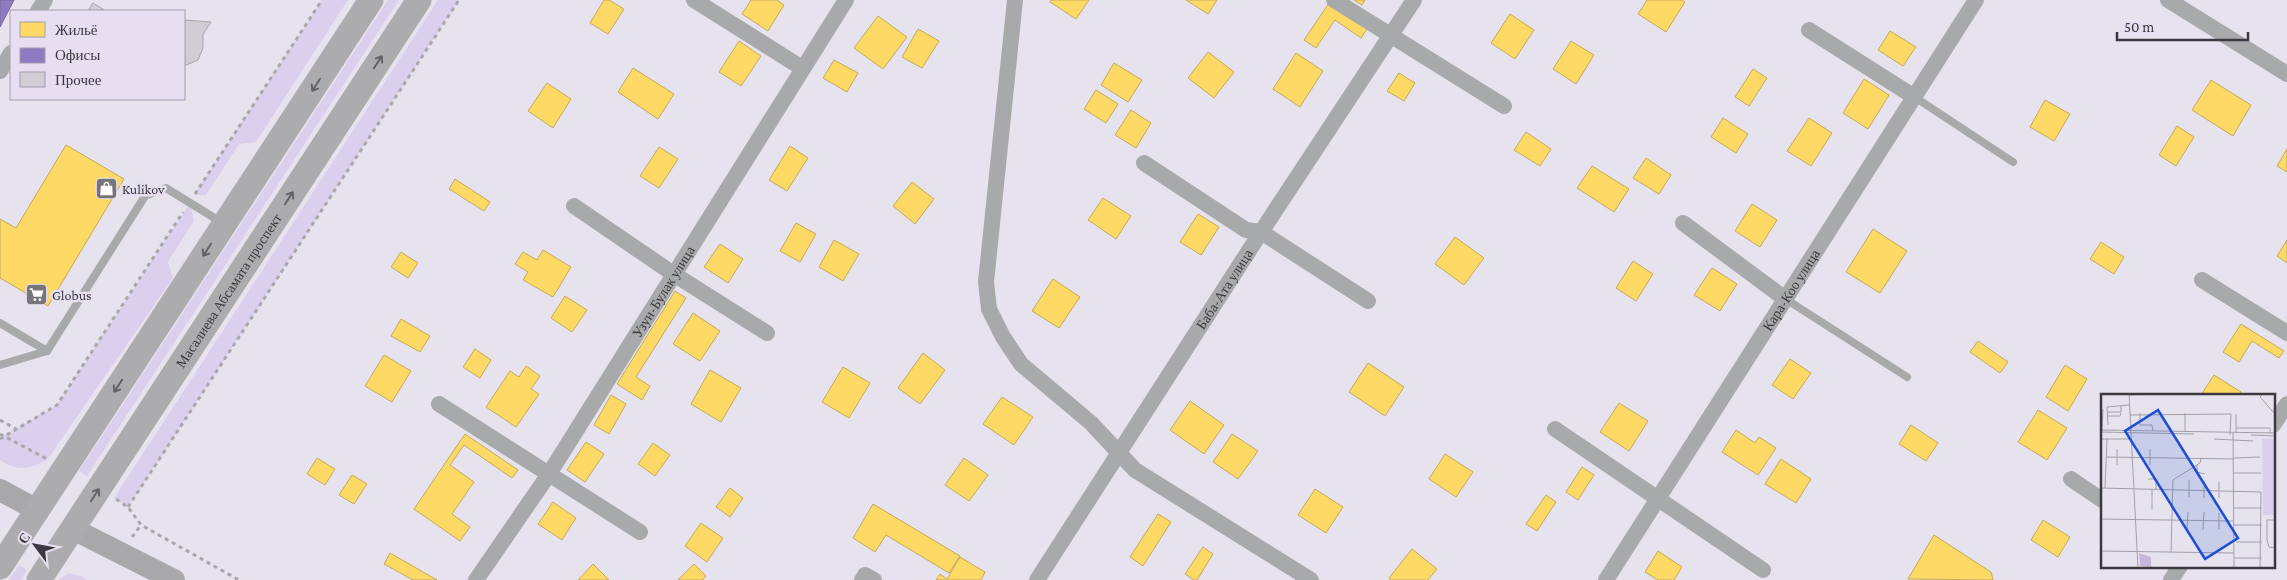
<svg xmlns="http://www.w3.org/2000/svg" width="2287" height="580" viewBox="0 0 2287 580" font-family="'Crimson Pro',serif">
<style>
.green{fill:#dbcfee}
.homes{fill:#ffd966;stroke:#c4a95a}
.offices{fill:#8e7cc3;stroke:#75689b}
.building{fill:#d0cdd5;stroke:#a6a3ab}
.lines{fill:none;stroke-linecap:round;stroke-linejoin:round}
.path{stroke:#a8a8ab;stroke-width:3;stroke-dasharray:4 4;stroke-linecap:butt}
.lane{stroke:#a8a9aa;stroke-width:8}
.street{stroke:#a8a9aa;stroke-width:16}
.secondary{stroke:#a8a8ab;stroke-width:22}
.primary{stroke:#acacae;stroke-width:25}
.oneway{stroke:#636166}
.labels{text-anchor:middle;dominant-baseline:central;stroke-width:5;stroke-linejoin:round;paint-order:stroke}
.poi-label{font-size:14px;fill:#3b383f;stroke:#e6dff2;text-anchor:start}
.street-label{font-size:14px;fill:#3b383f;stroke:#e6dff2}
.inset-road{fill:none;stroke:#a29fa8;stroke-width:1}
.view{fill:#1d4ed8;fill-opacity:0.15;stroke:#1d4ed8;stroke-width:2.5}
.inset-edge{fill:none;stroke:#3b383f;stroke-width:2.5}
</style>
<rect width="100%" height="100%" fill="#e7e3ee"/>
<g class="green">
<path d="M322,0H348L256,142L239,144L206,195H194Z"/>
<path d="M388,0H399L87,476L79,471Z"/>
<path d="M438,0H459L128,507L114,498Z"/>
<path d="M190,203L194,221L168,262L173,278L47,460C29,469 18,472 0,460V438L57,405Z"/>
<path d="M19,565L27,570L21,580H9Z"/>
<path d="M69,573L83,577L86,580H58Z"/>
</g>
<g class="homes">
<path d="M604,0H609L624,9L608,34L590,23Z"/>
<path d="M751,0H777L784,5L768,31L742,14Z"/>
<path d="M1051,0H1089L1076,19L1050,2Z"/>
<path d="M1186,0H1217L1208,14Z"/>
<path d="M1331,0L1369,26L1361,38L1335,20L1316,48L1304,40Z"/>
<path d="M1354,0H1365L1362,5Z"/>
<path d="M1647,0H1682L1685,2L1666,32L1638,14Z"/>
<path d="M1510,14L1534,30L1515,59L1491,43Z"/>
<path d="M878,16L907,37L883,69L854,48Z"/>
<path d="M918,29L939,41L922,68L902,57Z"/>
<path d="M1890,31L1916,47L1903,66L1878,50Z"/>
<path d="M739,41L761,56L741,86L719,72Z"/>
<path d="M1571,41L1594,55L1576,84L1553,69Z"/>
<path d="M1208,52L1234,72L1214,98L1188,78Z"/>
<path d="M1296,53L1323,71L1300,107L1273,89Z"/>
<path d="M834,60L858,73L847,92L823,78Z"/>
<path d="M1114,63L1142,80L1128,102L1101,85Z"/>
<path d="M633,68L674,94L658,119L618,92Z"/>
<path d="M1753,69L1767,78L1749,106L1735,97Z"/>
<path d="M1399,73L1415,83L1404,101L1387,91Z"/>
<path d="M1864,79L1889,95L1868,129L1843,113Z"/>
<path d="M2211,80L2251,105L2233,136L2192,110Z"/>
<path d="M547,83L571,99L553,128L528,111Z"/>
<path d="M1096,90L1118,104L1106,123L1084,109Z"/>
<path d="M2045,100L2070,114L2054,141L2030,127Z"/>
<path d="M1131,110L1151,123L1136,148L1115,135Z"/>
<path d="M1723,118L1748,134L1736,153L1711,137Z"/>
<path d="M1809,118L1832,133L1811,166L1787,151Z"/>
<path d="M2177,126L2194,137L2176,166L2159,155Z"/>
<path d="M1526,132L1551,149L1540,166L1514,150Z"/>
<path d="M66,145L124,179L48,306L0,278V219L16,228Z"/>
<path d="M790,146L808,158L787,191L769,180Z"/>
<path d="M659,147L678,159L659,188L640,176Z"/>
<path d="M2287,149V172L2277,166Z"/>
<path d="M1646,158L1671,175L1659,194L1633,178Z"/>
<path d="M1592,166L1629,189L1614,212L1577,188Z"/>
<path d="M455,179L490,202L484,211L449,189Z"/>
<path d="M912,182L934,199L915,224L893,206Z"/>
<path d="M1103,198L1131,216L1116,239L1088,220Z"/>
<path d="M1752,204L1777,220L1760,247L1735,231Z"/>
<path d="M1198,214L1219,227L1201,255L1180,242Z"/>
<path d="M796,223L816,234L800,262L780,251Z"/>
<path d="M1873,229L1907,251L1880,293L1846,272Z"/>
<path d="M1455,237L1484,258L1464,285L1435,264Z"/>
<path d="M834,240L859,254L843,281L819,267Z"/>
<path d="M2287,240V263L2277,256Z"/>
<path d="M2101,242L2124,257L2114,274L2090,259Z"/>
<path d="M720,244L743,259L728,283L704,267Z"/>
<path d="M543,250L571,267L553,297L523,280L528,272L515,264L523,252L537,260Z"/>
<path d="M401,252L418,263L408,278L391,267Z"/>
<path d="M1633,261L1653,274L1636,301L1616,288Z"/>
<path d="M1712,268L1737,284L1720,311L1694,295Z"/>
<path d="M1053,279L1080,297L1059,328L1032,311Z"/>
<path d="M675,291L686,298L636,377L650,386L642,400L617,384Z"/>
<path d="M565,296L587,310L572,332L551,318Z"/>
<path d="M693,313L720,331L700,361L673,344Z"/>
<path d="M401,319L430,336L420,352L391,336Z"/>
<path d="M2241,324L2284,351L2279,358L2252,341L2239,362L2223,352Z"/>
<path d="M1978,341L2008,362L2000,373L1970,352Z"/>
<path d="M475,349L491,360L480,378L463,367Z"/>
<path d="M923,353L945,370L920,404L898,388Z"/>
<path d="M384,355L411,371L392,402L365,386Z"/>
<path d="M1790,359L1811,373L1793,399L1772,385Z"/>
<path d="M1368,363L1404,387L1385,416L1349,392Z"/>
<path d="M2065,365L2087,379L2068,411L2046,397Z"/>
<path d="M526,366L540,376L531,389L539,394L516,427L486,407L510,371L519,377Z"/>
<path d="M843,367L870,383L849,418L822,402Z"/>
<path d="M710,370L741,388L721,422L691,404Z"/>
<path d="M2214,375L2241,392L2240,395H2201Z"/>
<path d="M611,395L626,404L609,434L594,425Z"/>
<path d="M1002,397L1033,417L1014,445L983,424Z"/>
<path d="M1190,401L1224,425L1204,454L1170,430Z"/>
<path d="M1619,403L1648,421L1629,451L1600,432Z"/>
<path d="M2038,410L2067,428L2047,460L2018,442Z"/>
<path d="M1911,425L1938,443L1926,461L1899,444Z"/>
<path d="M1736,430L1755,443L1759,437L1776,448L1758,475L1722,452Z"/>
<path d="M465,434L518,470L512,478L464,445L450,465L474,482L452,514L470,527L460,541L414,509Z"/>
<path d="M1232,434L1258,451L1238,479L1213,462Z"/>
<path d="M586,442L604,454L585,482L567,470Z"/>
<path d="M653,443L670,455L655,476L638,464Z"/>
<path d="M1445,454L1473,472L1456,497L1429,479Z"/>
<path d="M317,458L335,469L325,485L307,474Z"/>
<path d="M964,458L988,475L969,501L945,485Z"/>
<path d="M1781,459L1811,479L1796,503L1765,484Z"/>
<path d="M1582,467L1594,475L1578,500L1566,492Z"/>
<path d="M352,475L367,484L354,504L339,495Z"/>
<path d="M730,488L743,498L730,517L716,507Z"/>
<path d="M1315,489L1343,507L1326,533L1298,515Z"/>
<path d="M1546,495L1556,502L1537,531L1526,524Z"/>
<path d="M553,502L576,518L562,540L538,524Z"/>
<path d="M873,504L960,556L949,573L886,535L875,552L853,538Z"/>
<path d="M1158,514L1171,522L1143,566L1130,557Z"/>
<path d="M2043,520L2070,537L2058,557L2031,540Z"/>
<path d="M701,523L723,538L707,562L685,546Z"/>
<path d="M1934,535L1991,572L1993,580L1908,579Z"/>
<path d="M1203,547L1213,554L1197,580H1194L1185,574Z"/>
<path d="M1412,549L1437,569L1428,580H1391L1389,578Z"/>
<path d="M1658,551L1682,567L1674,580H1658L1645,572Z"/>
<path d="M390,553L437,580H413L384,564Z"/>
<path d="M960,557L985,572L981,580H936L940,574L947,579Z"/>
<path d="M593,564L609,580H578Z"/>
<path d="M694,564L706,576L702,580H678Z"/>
</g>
<path class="offices" d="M0,0H14L0,27Z"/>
<g class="building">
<path d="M93,3L106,11H88Z"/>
<path d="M184,20L211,22L203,34V48L198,60L184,66Z"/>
</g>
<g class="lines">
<g class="path">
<path d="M195,194L322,0"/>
<path d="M0,420L16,429"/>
<path d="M0,434L47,459"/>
<path d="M0,439L57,405L183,212"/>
<path d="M116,499L128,507L141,525L239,580"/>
<path d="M128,507L459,0"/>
<path d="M132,537L141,525"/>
</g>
<g class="lane">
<path d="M1913,96L2013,162"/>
<path d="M1784,298L1907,377"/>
<path d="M0,323L47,351L145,196L166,188L221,222"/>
<path d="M0,365L47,351"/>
</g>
<g class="street">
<path d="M694,0L802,68"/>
<path d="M1015,0L986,282L989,309L1003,337L1021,364L1091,423L1135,470L1311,580"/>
<path d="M1334,0L1504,106"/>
<path d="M2168,0L2287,74"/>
<path d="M38,11L45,0"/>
<path d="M1809,30L1913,96"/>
<path d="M0,71L11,53"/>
<path d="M1144,163L1246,230L1261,232L1368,301"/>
<path d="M574,206L672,273L767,333"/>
<path d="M1683,223L1784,298"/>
<path d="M2202,280L2287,333"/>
<path d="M439,404L640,532"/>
<path d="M2273,425L2287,404"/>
<path d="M1555,429L1763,570"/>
<path d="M2071,479L2102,500"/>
<path id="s1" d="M476,580L549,474L846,0"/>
<path d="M862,580L865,575L874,580"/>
<path id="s2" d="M1037,580L1261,232L1414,0"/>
<path id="s3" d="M1606,580L1976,0"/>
<path d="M2171,580L2180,566"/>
</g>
<g class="secondary">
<path d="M0,490L37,510"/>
<path d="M73,529L174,580"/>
</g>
<g class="primary">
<path d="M0,567L371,0"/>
<path id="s4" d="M39,580L419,0"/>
</g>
</g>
<defs><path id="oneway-shaft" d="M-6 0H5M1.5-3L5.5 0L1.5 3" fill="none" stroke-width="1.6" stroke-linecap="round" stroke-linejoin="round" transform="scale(1.25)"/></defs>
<g class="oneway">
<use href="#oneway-shaft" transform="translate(378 62) rotate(-57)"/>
<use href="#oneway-shaft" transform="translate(316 85) rotate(123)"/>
<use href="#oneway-shaft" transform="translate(289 198) rotate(-57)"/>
<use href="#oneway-shaft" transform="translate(207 250) rotate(123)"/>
<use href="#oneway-shaft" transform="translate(118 386) rotate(123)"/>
<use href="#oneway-shaft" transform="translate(95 495) rotate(-57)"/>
</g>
<defs>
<symbol id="shop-square" viewBox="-11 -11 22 22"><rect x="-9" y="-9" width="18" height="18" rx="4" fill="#77747c" stroke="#e6dff2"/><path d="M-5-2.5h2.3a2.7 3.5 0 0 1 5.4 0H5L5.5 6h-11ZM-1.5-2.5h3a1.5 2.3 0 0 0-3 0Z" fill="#fff"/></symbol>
<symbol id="supermarket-square" viewBox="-11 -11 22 22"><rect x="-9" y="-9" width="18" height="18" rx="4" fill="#77747c" stroke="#e6dff2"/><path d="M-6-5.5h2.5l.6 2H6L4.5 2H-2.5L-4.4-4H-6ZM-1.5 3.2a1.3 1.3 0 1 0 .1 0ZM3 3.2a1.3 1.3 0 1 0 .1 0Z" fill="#fff"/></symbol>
</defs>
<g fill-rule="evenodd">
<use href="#shop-square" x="94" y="176" width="25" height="25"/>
<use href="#supermarket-square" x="24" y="282" width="25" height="25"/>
</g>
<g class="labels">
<g class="poi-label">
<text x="122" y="189">Kulikov</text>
<text x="52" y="295">Globus</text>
</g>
<g class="street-label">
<text stroke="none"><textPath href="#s2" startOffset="346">Баба-Ата улица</textPath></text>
<text stroke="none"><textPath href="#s3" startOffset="344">Кара-Коо улица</textPath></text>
<text stroke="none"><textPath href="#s4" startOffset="346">Масалиева Абсамата проспект</textPath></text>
<text stroke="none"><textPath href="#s1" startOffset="344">Узун-Булак улица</textPath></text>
</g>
</g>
<g transform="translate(2101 394)">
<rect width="174" height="174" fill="#e7e3ee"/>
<path d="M161,45H174V121H162Z" fill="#dbcfee"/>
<path d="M38,159L50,163V173L39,172Z" fill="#c5b7db"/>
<path class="inset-road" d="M28,0L30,38M162,0L159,3L174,20M28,1L48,0M7,18H20V12M39,19V31H51L52,37M84,19V37M29,21L130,20L129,41M7,22H19L20,19M7,31L6,13L28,11M135,34H169V39M0,36L174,39M1,36L2,15M0,38L93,40M132,38L133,174M30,39L37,174M135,39V20M150,41L174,42M0,45H30M113,45L152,47M5,63L133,65M133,64L159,63M16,71V55M49,71V55M96,71V78L104,80M133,79H160M47,85H55V95M88,86V103M0,94L160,98L159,174M4,94L6,45M51,95V115M103,104V87M118,104V88M133,114H161M0,125L132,127M174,126H166V146L168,153L174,154M132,131H161M86,135L87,118M118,135V119M102,136L103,118M135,148H161M0,157L133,159M70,158L72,86L99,69L100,64M133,164H161"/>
<path class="view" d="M57,16L137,144L104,165L24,37Z"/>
<rect width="174" height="174" class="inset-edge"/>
</g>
<rect x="10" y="10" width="175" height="90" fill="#e6dff2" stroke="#a29caa"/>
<rect x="20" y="22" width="25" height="15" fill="#ffd966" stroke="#a29caa"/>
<text x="55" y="35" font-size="15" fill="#3b383f">Жильё</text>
<rect x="20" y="48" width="25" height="15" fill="#8e7cc3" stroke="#a29caa"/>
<text x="55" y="60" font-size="15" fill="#3b383f">Офисы</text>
<rect x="20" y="72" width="25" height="15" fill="#d0cdd5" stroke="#a29caa"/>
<text x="55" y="85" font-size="15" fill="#3b383f">Прочее</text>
<g transform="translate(35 545) rotate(302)" stroke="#e6dff2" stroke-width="4" paint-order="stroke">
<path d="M0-4L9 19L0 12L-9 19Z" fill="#3b383f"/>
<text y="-8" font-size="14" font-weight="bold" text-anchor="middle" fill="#3b383f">С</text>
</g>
<path d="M2117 32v8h131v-8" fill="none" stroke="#3b383f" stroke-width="2.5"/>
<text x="2124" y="32" font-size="15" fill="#3b383f" stroke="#e6dff2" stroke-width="4" paint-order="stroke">50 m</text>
</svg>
